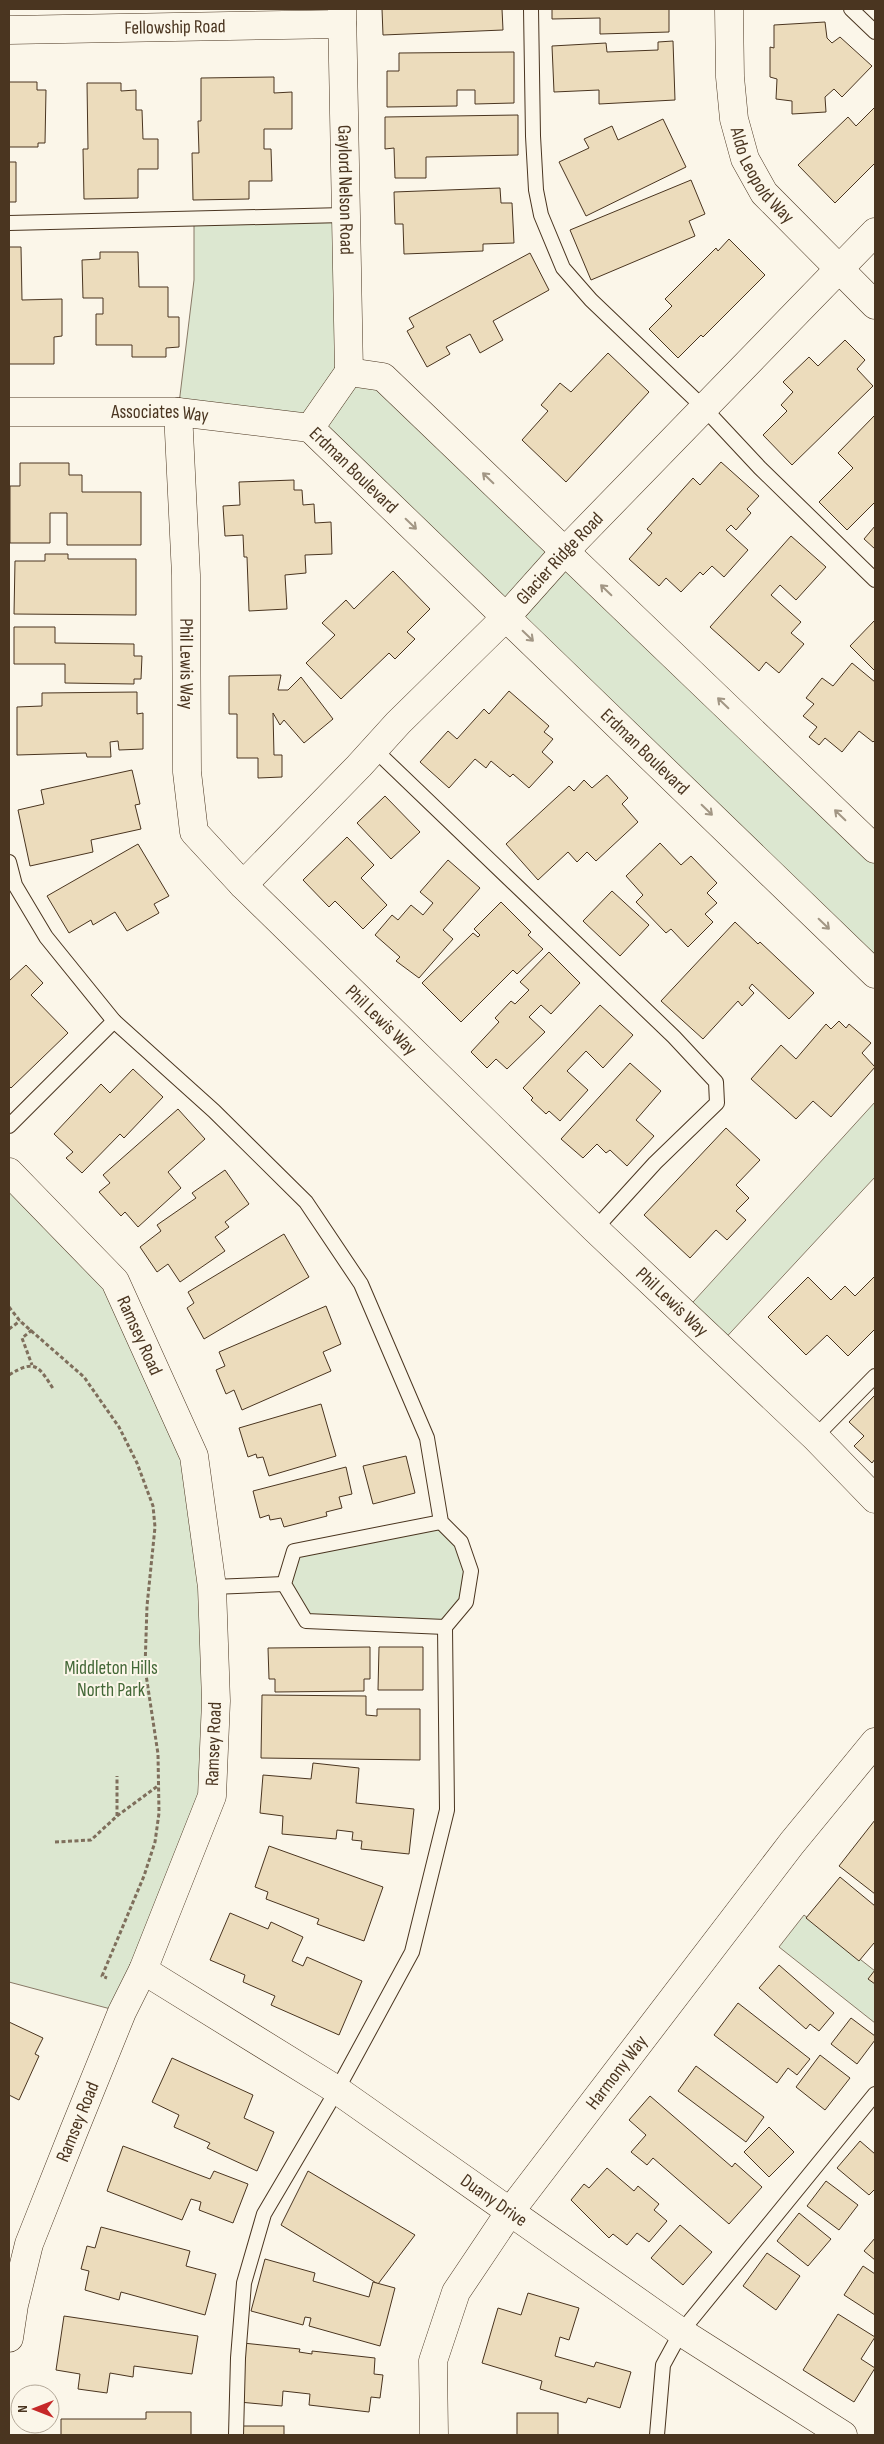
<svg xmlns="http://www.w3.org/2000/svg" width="884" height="2444" viewBox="0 0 884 2444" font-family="'Sofia Sans Condensed',sans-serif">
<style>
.green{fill:#dce7d0;stroke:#887966}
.building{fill:#ecdcbc;stroke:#4a3520}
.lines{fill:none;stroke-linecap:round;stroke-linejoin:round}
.lane-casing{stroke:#4a3520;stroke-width:16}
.street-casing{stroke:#4a3520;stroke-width:29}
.path{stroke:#7f6f5c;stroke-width:3;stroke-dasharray:4 2.5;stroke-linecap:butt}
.lane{stroke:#fbf6e9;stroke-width:14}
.street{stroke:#fbf6e9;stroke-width:28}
.oneway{stroke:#a29684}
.labels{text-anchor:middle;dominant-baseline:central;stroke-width:4;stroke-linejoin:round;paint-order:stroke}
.street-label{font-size:19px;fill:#4a3520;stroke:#fbf6e9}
.park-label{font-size:19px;fill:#436837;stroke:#fbf6e9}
</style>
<rect width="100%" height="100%" fill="#fbf6e9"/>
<g class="green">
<path d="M344,215L349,372L383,377L875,849V974L311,428L178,412L194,280V218Z"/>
<path d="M875,1102V1177L719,1345L684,1312Z"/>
<path d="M9,1172L115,1281L194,1456L212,1796L122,2012L9,1982Z"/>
<path d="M441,1522L471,1571L466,1602L445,1627L306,1621L284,1584L294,1551Z"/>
<path d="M804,1915L875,1971V2023L779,1947Z"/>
</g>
<g class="building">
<path d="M382,9H502L503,30L383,35Z"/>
<path d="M552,9H669V32L600,34V18L552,19Z"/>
<path d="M825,22L827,38L832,43L840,37L872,66L842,97L834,89L825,97L826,112L792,114V101L776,99L777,79L770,77V47L774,48V25Z"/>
<path d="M673,41L675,100L599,104V90L554,92L552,46L606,43L607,52L658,50V42Z"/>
<path d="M514,52V103L475,104V90H457V106L387,107V71H399V53Z"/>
<path d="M274,77V93L292,92V129H264V149H271L272,181H249V199L193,200L192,153H199L198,121H201V78Z"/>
<path d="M9,82H37V90H46L45,143H38V147H9V162H16V202H9Z"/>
<path d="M87,83H121V91L136,90V110H142L143,139H158V169H138V198L84,199L83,149H88Z"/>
<path d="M875,107V163L835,203L798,165L848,117L856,126Z"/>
<path d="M518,115V155L426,157V178H395L394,148L385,149V117Z"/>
<path d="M663,119L686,167L586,216L559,162L589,148L584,139L612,126L618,140Z"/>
<path d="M691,180L705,214L689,221L695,236L591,280L570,230Z"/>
<path d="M500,188L501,203H512L514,243L483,244V251L404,254L403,224H395L394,192Z"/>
<path d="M729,239L765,275L703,337L701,335L678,358L649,329L672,306L665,299L716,248L718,251Z"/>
<path d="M9,247H21L22,300L62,299V336L54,337V364H9Z"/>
<path d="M100,252H138L139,287H168V317H179V347L166,348V357H132V345H96V314H103V298H83L82,260L100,259Z"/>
<path d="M530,253L549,290L493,321L503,340L480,353L470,334L446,347L450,354L427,367L407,331L414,327L409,318Z"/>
<path d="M845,340L865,360L857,369L873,386L792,465L763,435L787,411L781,405L793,392L783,382L809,357L818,366Z"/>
<path d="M608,353L649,392L566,482L522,440L548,411L541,405L560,383L571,392Z"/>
<path d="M875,415V502L847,530L819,502L853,468L838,453Z"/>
<path d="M721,462L759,496L747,509L751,513L736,530L731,525L726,530L748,550L724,577L712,566L703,575L700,572L681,592L666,578L659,586L629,559L652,533L647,529L693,478L700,485Z"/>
<path d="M20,463H69V475H82V492H141V545H67V513H50V543H10V486H20Z"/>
<path d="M294,480V490H302L303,505L314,504L315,523L331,522L332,554L305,555L306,573L285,575L287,609L249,611L247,557H244L243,535L225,536L223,506L240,505L239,482Z"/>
<path d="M875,526V549L864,539Z"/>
<path d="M791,536L826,567L796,600L780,585L771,595L801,622L791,633L804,644L779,673L766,662L759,671L710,627Z"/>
<path d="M45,554H68V559H136V615L14,614L15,561H45Z"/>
<path d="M393,571L430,609L407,632L415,639L395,659L389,653L341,699L306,663L335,635L322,623L346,600L354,609Z"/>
<path d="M875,620V671L850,646Z"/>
<path d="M14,627H55V643L134,644V656H142L141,679H134V684L65,683V664H14Z"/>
<path d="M852,663L875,682V740L873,742L859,731L842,752L825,738L819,745L809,737L817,727L803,716L814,704L806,698L822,678L833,686Z"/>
<path d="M281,675L278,690H288L301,677L333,719L304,743L284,720L280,725L273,713L274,755H282V777L258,778V758H237V714H229V676Z"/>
<path d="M509,691L549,726L544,732L553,739L542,752L553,762L529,788L513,774L510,777L491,761L486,768L475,759L449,788L420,762L448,731L457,739L484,709L489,714Z"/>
<path d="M137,692V714L143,713V749L119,750L118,741L110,742L111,757H87L86,753L17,755V707L42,706V693Z"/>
<path d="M132,770L140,804L135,805L141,829L91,840L93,852L30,866L18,810L44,804L41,790Z"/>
<path d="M607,775L628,798L622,804L638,822L596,861L587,852L577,862L568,852L538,880L506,844L569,786L574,791L584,780L592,788Z"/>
<path d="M385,796L420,832L391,859L357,823Z"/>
<path d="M347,837L374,865L361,878L387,905L363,929L335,901L329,907L303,880Z"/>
<path d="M660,843L681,865L691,856L717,883L707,893L717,903L705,914L713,922L688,947L671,929L666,933L636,902L643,895L626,876Z"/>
<path d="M138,844L169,896L154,904L159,913L127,931L115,912L93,925L91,920L69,933L47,896Z"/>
<path d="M448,860L480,888L443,930L453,939L419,978L396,961L400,957L375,935L392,915L398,920L411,905L423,915L433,903L420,892Z"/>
<path d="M612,891L649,925L620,956L583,921Z"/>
<path d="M501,902L531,932L528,935L543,949L517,974L513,970L461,1022L422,983L473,933L478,937L480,935L474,929Z"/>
<path d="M735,922L758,944L760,942L814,993L789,1019L752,984L749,988L754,993L742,1006L738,1001L703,1039L661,1001Z"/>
<path d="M549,952L580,983L551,1014L541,1005L529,1017L545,1032L507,1069L496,1059L487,1068L471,1052L499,1022L495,1018L511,1001L515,1004L529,990L520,982Z"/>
<path d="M26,965L43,983L31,995L68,1033L11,1088L9,1086V981Z"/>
<path d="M600,1005L633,1035L603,1068L586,1051L567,1071L588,1090L560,1121L549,1111L546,1114L531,1100L533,1098L523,1088Z"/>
<path d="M839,1021L846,1028L849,1024L871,1043L862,1053L875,1067L831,1117L813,1101L796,1119L751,1079L781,1045L796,1059L826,1024L831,1029Z"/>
<path d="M630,1063L661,1091L636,1120L654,1136L627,1166L610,1150L606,1153L597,1144L583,1158L561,1139Z"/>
<path d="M133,1069L163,1097L124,1138L120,1134L82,1173L66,1158L73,1152L54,1134L101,1084L110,1093Z"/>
<path d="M178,1109L205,1139L168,1172L181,1188L138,1227L125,1212L121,1216L99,1192L110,1183L103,1175Z"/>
<path d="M726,1128L760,1160L736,1185L749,1198L736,1211L746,1220L727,1240L716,1230L690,1258L644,1215Z"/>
<path d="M225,1170L249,1204L225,1222L229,1227L215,1237L225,1251L180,1282L168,1264L157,1272L140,1247L161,1231L157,1225L196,1198L192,1193Z"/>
<path d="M284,1234L309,1277L204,1339L187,1308L194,1303L188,1292Z"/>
<path d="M875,1276V1329L848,1356L827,1335L806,1355L768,1317L808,1277L831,1300L845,1286L855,1296Z"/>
<path d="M326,1306L341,1344L323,1352L331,1371L242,1410L234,1390L226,1394L216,1370L225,1366L219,1352Z"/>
<path d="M875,1395V1459L872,1463L854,1446L864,1436L849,1422Z"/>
<path d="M321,1404L336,1456L269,1476L263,1457L257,1458L256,1454L248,1457L239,1428Z"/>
<path d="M406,1456L415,1493L373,1504L363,1466Z"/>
<path d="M346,1467L352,1494L339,1497L342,1508L326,1512L327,1516L284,1527L281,1518L270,1520L269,1515L260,1518L253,1491Z"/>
<path d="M370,1647V1679H364V1691L275,1692V1679H269L268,1648Z"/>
<path d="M379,1647H423V1690H378Z"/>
<path d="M262,1695L366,1696V1715L377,1716V1709H420V1760L261,1758Z"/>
<path d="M313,1763L359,1768L356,1803L414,1809L409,1854L361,1849L362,1841L352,1840L353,1832L337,1830L336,1839L282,1834L283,1816L260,1813L263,1775L311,1779Z"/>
<path d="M875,1820V1894L839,1866Z"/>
<path d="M269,1846L383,1887L364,1941L317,1924L319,1919L266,1899L268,1892L255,1887Z"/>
<path d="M840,1877L875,1906V1944L874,1943L859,1961L806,1918Z"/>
<path d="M230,1913L268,1929L271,1922L303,1937L292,1961L303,1966L307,1957L362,1981L339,2035L271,2005L275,1996L243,1982L245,1975L210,1960Z"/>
<path d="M779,1965L834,2013L819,2031L810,2024L806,2029L759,1988Z"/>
<path d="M875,1970V1984L868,1979Z"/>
<path d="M738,2003L810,2059L797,2075L788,2068L777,2083L714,2035Z"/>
<path d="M851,2018L875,2036V2040L857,2064L831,2044Z"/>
<path d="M9,2022L43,2038L35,2054L39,2056L19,2100L9,2095Z"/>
<path d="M820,2055L850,2078L825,2110L796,2087Z"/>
<path d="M172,2058L253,2095L244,2118L274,2132L257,2171L207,2148L210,2143L174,2127L179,2115L152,2102Z"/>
<path d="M696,2066L764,2117L746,2142L678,2091Z"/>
<path d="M650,2096L732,2167L735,2163L762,2187L729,2224L653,2158L647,2165L631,2152L646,2135L629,2120Z"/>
<path d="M769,2127L794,2152L769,2177L744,2152Z"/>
<path d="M860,2141L875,2154V2189L869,2195L837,2168Z"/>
<path d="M123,2146L210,2179L214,2171L248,2184L233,2223L199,2210L201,2202L191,2199L182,2220L107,2191Z"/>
<path d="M607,2168L634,2191L638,2186L659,2204L654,2210L667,2221L649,2242L637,2233L627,2245L613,2234L609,2238L571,2200L584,2184L589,2188Z"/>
<path d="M308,2171L415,2235L378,2284L281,2225Z"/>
<path d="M826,2181L858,2205L839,2230L807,2206Z"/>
<path d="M799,2213L831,2239L808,2266L777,2241Z"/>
<path d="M680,2225L712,2252L683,2285L651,2258Z"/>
<path d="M101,2227L190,2251L186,2266L216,2274L205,2315L121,2292L119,2300L85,2290L89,2271L81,2269L87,2246L95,2248Z"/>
<path d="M875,2238V2260L864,2251Z"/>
<path d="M767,2253L800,2276L776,2310L743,2286Z"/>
<path d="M265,2259L315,2273L313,2281L369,2297L373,2282L395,2288L380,2346L309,2326L311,2318L305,2317L303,2325L251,2311Z"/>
<path d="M863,2266L875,2274V2315L844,2295Z"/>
<path d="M528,2293L579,2308L569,2340L560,2337L555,2356L594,2367L596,2362L631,2372L620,2408L588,2398L586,2403L540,2389L542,2381L482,2363L498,2308L521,2315Z"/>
<path d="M838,2314L875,2337L861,2359L875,2368L854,2402L803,2370Z"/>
<path d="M64,2316L198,2336L192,2374L134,2366L133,2377L110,2373L107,2393L78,2389L80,2374L56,2370Z"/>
<path d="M243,2343L300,2349L299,2352L312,2354V2351L375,2358L374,2374L383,2375L380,2398L371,2397L369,2412L309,2405L310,2394L283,2391L282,2406L239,2402Z"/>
<path d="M146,2412H191V2435H61V2419H146Z"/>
<rect x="517" y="2413" width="41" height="22"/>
<rect x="240" y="2426" width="44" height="9"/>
</g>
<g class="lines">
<defs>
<g id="lane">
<path d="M531,9L533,136L536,190L541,215L563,268L591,300L703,407L760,468L875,580"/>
<path d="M851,9L875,32"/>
<path d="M9,223L344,215"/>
<path d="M374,749L674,1037L716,1082L717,1103L655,1163L595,1229"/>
<path d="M9,862L15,885L46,937L114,1021L214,1111L306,1202L361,1284L427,1438L441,1522L461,1542L471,1571L466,1602L445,1627L447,1810L412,1952L337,2090L264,2214L244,2283L238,2358L236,2435"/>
<path d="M9,1126L114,1021"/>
<path d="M815,1437L875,1376"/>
<path d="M441,1522L294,1551L284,1584L306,1621L445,1627"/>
<path d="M212,1587L284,1584"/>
<path d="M657,2435L663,2365L681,2332L875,2094"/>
</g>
<g id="street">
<path id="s1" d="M342,9L349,372"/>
<path id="s2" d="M729,9L730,77L734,119L745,159L764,193L875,305"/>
<path id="s3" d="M9,30L342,24"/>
<path id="s4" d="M349,372L310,428L875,974"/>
<path d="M349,372L383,377L875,849"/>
<path id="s5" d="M9,412H178L310,428"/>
<path id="s6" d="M178,412L186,575L187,772L194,832L243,885L595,1229L815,1437L875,1499"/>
<path id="s7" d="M243,885L359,766L398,723L507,616L565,551L875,232"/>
<path id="s8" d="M9,1172L115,1281L194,1456L212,1587L216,1701L212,1796L143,1970L122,2012L73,2133L29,2244L14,2305L9,2338"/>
<path id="s9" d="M143,1970L337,2090L681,2332L843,2435"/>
<path id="s10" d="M434,2435L433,2361L456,2292L509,2213L792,1843L875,1742"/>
</g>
</defs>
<use href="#lane" class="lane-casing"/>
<use href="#street" class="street-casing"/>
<g class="path">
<path d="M9,1307L20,1321L84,1377L119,1427L137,1463L153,1506L155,1527L147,1606L145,1668L158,1754L159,1813L155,1842L144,1876L102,1976L107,1978"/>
<path d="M9,1329L20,1321"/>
<path d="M32,1330L22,1338L32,1365"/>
<path d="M9,1375C36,1358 39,1367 54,1390"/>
<path d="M117,1816L159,1785"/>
<path d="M55,1842L91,1840L117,1816V1776"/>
</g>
<use href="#lane" class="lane"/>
<use href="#street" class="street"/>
</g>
<defs><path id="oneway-shaft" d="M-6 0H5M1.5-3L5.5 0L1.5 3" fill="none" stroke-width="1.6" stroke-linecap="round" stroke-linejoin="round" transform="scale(1.25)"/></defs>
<g class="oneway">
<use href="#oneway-shaft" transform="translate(488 478) rotate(-136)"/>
<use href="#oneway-shaft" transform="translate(411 524) rotate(44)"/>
<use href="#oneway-shaft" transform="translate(606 590) rotate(-136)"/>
<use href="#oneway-shaft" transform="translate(528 636) rotate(44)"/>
<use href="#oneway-shaft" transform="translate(723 703) rotate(-136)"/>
<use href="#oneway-shaft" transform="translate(707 810) rotate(44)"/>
<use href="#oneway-shaft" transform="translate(840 815) rotate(-136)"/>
<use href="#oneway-shaft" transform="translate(824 924) rotate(44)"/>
</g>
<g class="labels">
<g class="street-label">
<text stroke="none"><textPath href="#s3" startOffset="166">Fellowship Road</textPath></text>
<text stroke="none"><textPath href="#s2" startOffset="174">Aldo Leopold Way</textPath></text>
<text stroke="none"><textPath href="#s1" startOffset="181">Gaylord Nelson Road</textPath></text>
<text stroke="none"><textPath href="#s5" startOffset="151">Associates Way</textPath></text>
<text stroke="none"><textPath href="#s4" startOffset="129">Erdman Boulevard</textPath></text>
<text stroke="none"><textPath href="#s7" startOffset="455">Glacier Ridge Road</textPath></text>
<text stroke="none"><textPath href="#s6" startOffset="252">Phil Lewis Way</textPath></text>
<text stroke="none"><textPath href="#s4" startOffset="534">Erdman Boulevard</textPath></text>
<text stroke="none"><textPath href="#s6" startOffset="686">Phil Lewis Way</textPath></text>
<text stroke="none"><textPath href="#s6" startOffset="1091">Phil Lewis Way</textPath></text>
<text stroke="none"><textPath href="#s8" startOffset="212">Ramsey Road</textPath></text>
<text transform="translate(214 1744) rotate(-88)">Ramsey Road</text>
<text stroke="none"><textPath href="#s10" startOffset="419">Harmony Way</textPath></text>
<text transform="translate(78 2122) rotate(-68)">Ramsey Road</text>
<text stroke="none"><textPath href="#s9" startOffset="420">Duany Drive</textPath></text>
</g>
<g class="park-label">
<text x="111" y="1668">Middleton Hills<tspan x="111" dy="22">North Park</tspan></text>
</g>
</g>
<rect width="884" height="2444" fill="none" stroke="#4a3520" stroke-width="20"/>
<g transform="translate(35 2409) rotate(270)"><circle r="24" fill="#fbf6e9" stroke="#b4a999"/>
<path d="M0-4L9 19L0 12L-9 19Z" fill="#c62828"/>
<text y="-8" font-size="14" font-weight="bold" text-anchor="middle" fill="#4a3520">N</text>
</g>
</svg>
